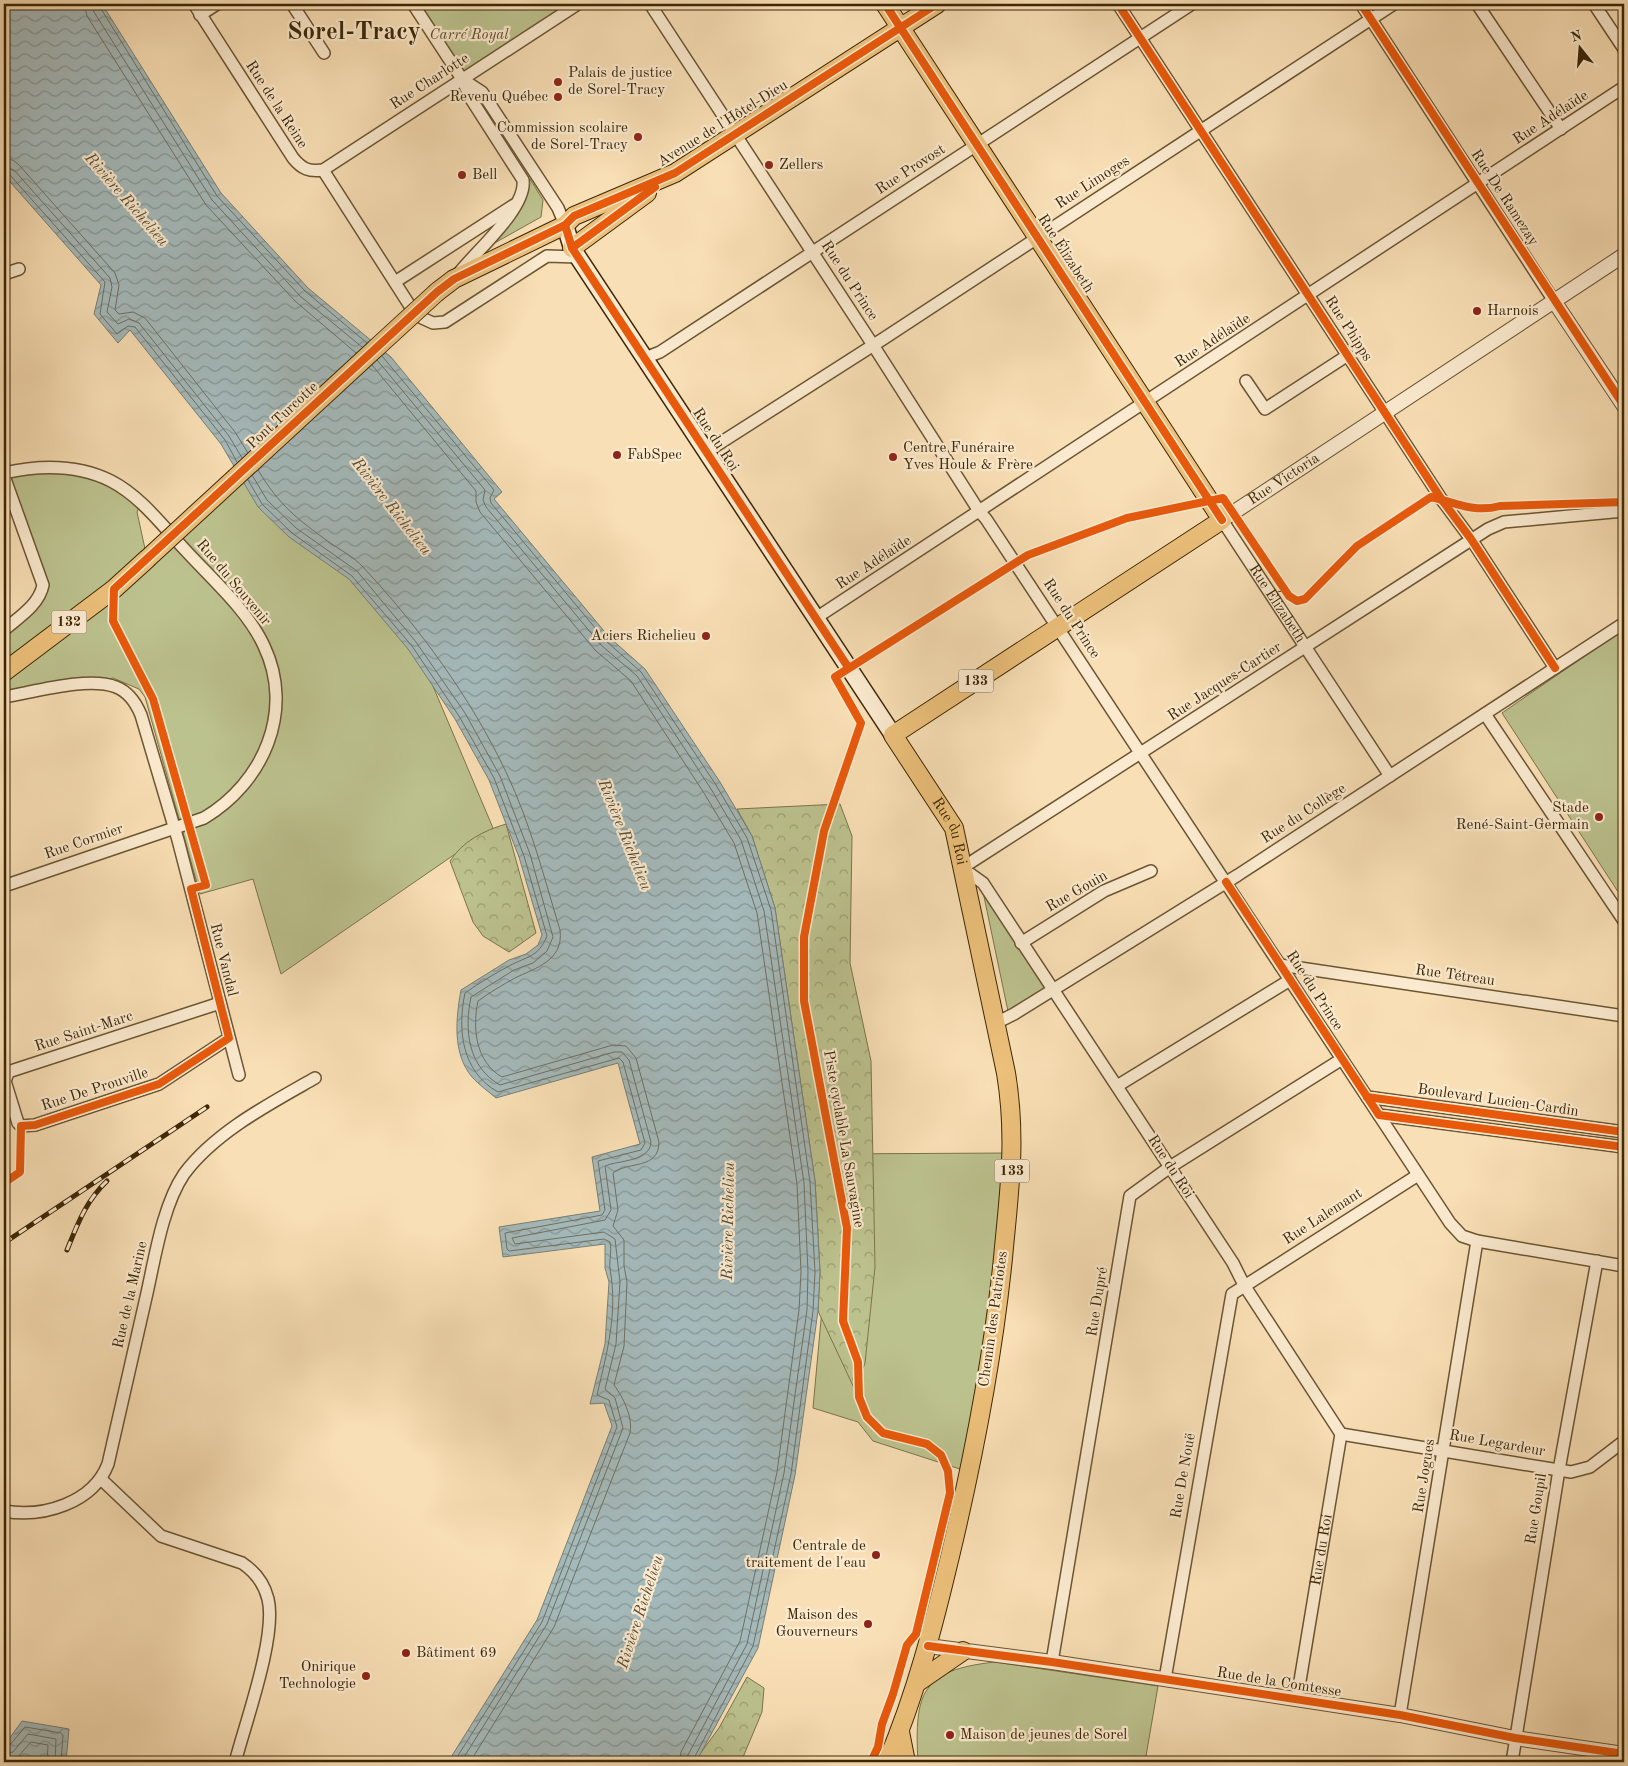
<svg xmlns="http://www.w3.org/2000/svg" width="1628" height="1766" viewBox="0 0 1628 1766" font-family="'Old Standard TT',serif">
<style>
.green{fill:#bcc28e;stroke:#7c744a}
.forest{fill:url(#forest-crowns);stroke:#7c744a}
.water{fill:url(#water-waves);stroke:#7a7f72}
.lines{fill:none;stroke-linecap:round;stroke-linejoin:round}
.shore{stroke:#707060;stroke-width:1}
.minor-casing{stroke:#6b5532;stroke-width:14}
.tertiary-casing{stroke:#6b5532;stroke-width:16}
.secondary-casing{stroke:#3c2706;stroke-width:19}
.primary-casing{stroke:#3c2706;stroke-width:20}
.minor{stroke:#fbeacf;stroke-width:11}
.tertiary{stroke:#fbeacf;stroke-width:14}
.secondary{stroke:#fbeacf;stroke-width:16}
.primary{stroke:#ecc07a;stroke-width:18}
.rail-casing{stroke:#3c2706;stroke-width:5}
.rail{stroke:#fbeacf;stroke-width:3;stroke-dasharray:9;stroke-linecap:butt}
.primary-bridge-casing{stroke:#3c2706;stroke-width:20;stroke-linecap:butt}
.primary-bridge{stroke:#ecc07a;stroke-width:18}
.cycleway-casing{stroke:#fbeacf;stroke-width:11}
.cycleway{stroke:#e8590c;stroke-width:8}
.poi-dot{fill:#8f2418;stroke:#fbeacf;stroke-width:2}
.labels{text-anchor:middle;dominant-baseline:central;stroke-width:4.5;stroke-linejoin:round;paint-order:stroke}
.shield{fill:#fbeacf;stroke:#756242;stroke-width:1}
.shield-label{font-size:14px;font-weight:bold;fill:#3c2706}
.park-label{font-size:15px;font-style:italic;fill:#5c4e28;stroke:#fbeacf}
.poi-label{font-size:15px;fill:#3c2706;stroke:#fbeacf;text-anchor:start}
.street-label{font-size:15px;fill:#3c2706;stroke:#fbeacf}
.water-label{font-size:16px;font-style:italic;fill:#564c33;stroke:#fbeacf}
.town-label{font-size:25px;font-weight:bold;fill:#3c2706;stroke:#fbeacf}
</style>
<defs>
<pattern id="forest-crowns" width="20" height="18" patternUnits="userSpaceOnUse" patternTransform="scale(1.25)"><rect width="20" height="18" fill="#bcc28e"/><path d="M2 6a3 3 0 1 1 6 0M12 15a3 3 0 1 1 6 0" fill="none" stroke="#9a9e72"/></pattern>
<pattern id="water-waves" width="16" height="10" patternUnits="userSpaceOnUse" patternTransform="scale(1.25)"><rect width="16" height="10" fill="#a4b9ba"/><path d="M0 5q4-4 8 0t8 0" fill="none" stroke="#879695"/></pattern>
</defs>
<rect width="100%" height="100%" fill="#f9dfb5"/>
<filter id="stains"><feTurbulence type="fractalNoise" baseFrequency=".004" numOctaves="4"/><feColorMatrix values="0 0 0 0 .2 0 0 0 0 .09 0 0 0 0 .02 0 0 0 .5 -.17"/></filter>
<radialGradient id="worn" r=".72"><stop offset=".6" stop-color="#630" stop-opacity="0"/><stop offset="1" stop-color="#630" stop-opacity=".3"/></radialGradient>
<g class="green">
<path d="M413,4H571L460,76Z"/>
<path d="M530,179L543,200L541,217L475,254L523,193Z"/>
<path d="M78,470L141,503L137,512L147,558L251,472L416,646L493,828L281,974L253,879L200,894L145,697L139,689L113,678L4,697V630L42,591L4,475Z"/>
<path d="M1624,629V901L1502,713Z"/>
<path d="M982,887L1049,990L1009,1016Z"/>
<path d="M1012,1153L966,1471L873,1441L858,1422L813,1408L825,1276L818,1154Z"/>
<path d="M995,1662L1158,1686L1145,1762H918C914,1692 922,1670 995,1662Z"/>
</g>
<g class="forest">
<path d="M840,804L852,836L850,963L871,1061L875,1267L865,1363L855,1390L818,1311L820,1272L815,1181L775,908L752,836L737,809Z"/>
<path d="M506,824L536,933L509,952L483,936L473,922L450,861C463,841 483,831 506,824Z"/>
<path d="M747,1677L764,1688L762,1712L741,1762H694L719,1728Z"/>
</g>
<g class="water">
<path d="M4,4H102L221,193L308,288L391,357L502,492L494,499L609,637L645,669L720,782L752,836L775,908L815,1181L820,1272L818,1311L795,1475L758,1648L696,1762H448L537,1620L612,1426L604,1403L590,1404L605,1344L609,1282L605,1268V1244L503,1257L499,1227L600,1211L592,1157L640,1144L618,1063L496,1098C488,1091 479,1085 472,1077C452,1053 456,1018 461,990L509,960L526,954L538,945L542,935L519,857L489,780L455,719L408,649L349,579L289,537L258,507L221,444L130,330L118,343L94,314L101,285L4,175Z"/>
<path d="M22,1721L69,1729L66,1762H4V1746Z"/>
</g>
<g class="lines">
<g class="shore">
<path d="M84,4L87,16L206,205L295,301L356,353"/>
<path d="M92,4L94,12L212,200L300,296L362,347"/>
<path d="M98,4L217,196L305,291L367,343"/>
<path d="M4,159L13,160L19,165L115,273L119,285L115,310L119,314L133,312L145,318L235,432L248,453"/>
<path d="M4,166L14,170L110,278L112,287L107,312L118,324L129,319L139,323L229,436L242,458"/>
<path d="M4,173L10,175L105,282L100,314L117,334L128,326L135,327L225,440L237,462"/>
<path d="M382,356L494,490L490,498L491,503L606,641L641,672L716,785L747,838L771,910L810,1182L815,1272L813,1311L791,1474L753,1646L692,1762"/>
<path d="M377,360L485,490L483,500L486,507L601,645L637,676L711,789L741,840L764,911L804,1183L808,1272L807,1310L784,1473L747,1644L688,1755L686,1762"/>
<path d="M372,365L476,491V502L480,512L595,650L631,681L704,793L734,843L757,913L797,1184L801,1272L799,1310L777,1472L740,1641L681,1752L679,1762"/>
<path d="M258,470C279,505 297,519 329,542C340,550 354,557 363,567C419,627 471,698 506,772C530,822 544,877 560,930C564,961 535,968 515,978C502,985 489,993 478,1001C472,1029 476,1062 502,1077L613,1045L626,1046L636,1058L659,1142C659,1170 628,1161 613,1173L618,1210L613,1226L624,1240V1266L627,1282L624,1346L614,1385C623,1397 633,1417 630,1433L554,1627L470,1762"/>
<path d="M252,475L267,500L296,528L357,571L416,642L465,713L500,776L530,854L553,937L547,951L533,963L514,970L471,997C464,1030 468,1067 500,1085L614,1052H622L629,1060L651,1142C650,1162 619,1160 605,1166L611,1210L605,1220L512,1238L515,1244L604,1232L615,1239L620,1282L616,1344L605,1389L615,1398L623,1428L547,1624L461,1762"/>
<path d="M248,480L262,504L292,533L352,576L412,646L459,716L494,778L524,856L547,936C538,958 527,956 509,966C494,974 479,983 465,993C457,1030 462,1072 498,1092L619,1058L623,1062L645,1143L641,1150L598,1161L605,1210L602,1215L505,1233L507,1249L509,1251L604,1239L610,1242C612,1251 609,1260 610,1269C618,1313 607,1352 597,1395L609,1400L617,1427L542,1622L454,1762"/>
<path d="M4,1748L9,1746L25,1727L61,1733L63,1735L61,1762"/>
<path d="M4,1754L13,1752L28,1734L56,1739L55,1762"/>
<path d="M4,1762L16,1759L31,1742L48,1745L47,1762"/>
</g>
<defs>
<g id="minor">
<path d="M194,4L293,158C302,169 309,172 323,170L578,4"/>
<path d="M292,4L324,53"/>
<path d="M413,4L462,79L471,99L523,180C527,208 476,251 459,273"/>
<path d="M650,4L873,345L979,511L986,519L1450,1223L1462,1236L1477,1241L1624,1266"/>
<path d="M1118,4L1442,500L1471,539L1555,668"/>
<path d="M1361,4L1554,301"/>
<path d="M1477,4L1561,129"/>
<path d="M1594,4L1624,49"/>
<path d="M200,15L217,4"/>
<path d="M462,79L482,92L558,208L565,225"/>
<path d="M323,170L410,306"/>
<path d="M4,274L19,269"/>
<path d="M395,282L514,205"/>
<path d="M422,318L433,323L445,322L547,256L578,257"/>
<path d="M645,358L660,352L1192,4"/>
<path d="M1246,381L1265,409L1348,355"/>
<path d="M706,452L883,339L1394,4"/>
<path d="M4,473C40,465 77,464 111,481C142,497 164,528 188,553C214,581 248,611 264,646C295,711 263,783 204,818L4,886"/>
<path d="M4,476L43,585C39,605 19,617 4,630"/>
<path id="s1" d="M1222,520L1390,776"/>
<path d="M816,618L1624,87"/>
<path d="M4,697C34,692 88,676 116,687C129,692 136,703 141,715L178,840L239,1075"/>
<path d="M1485,714L1624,921"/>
<path d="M1021,943L1104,891L1151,871"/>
<path d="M1280,965L1624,1016"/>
<path d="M220,1003L11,1071L8,1073L5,1081L18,1123L21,1126L35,1125L159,1084L229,1038"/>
<path d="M996,1023L1014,1014L1238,875L1624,623"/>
<path d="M1117,1086L1290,980"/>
<path d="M1367,1097L1624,1132"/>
<path d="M1379,1115L1624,1147"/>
<path d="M1341,1434L1571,1472L1590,1467L1624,1441"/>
<path d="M101,1479L161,1536L242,1563C254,1571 264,1583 268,1599C277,1635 246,1721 236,1759"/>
<path d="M4,1511C43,1518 93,1503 108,1464C121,1407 134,1350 147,1293C155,1257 163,1205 184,1174C215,1132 271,1103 315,1078"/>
<path d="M1052,1662L1130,1196L1170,1167L1342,1059"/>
<path d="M1165,1679L1232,1294L1418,1175"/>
<path id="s2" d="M1297,1699L1341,1434L1244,1285L1233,1263L983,883L962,868L1488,529L1504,522L1624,511"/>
<path d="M1400,1715L1477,1241"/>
<path d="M1512,1762L1559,1470L1597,1261"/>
</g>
<g id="tertiary">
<path d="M1554,301L1624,406"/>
<path id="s3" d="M1222,520L1624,255"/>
<path d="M928,1646L1052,1662L1400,1715L1515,1738L1624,1754"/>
</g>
<path id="secondary" d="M565,225L572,248L893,735"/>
<g id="primary">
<path id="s4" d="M885,4L1222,520L893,735L954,828L1006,1073C1017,1140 1009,1192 1003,1258C993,1357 974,1455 951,1552C934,1624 916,1694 887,1762"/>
<path d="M572,248L647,193"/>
<path d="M437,292L454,279L565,225L574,216L675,173L937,4"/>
<path d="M236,477L376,348"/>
<path d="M4,672L114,589L147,559"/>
<path d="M918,1682L963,1651"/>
<path d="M900,1732L906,1762"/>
</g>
</defs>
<use href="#minor" class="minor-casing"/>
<use href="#tertiary" class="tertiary-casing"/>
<use href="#secondary" class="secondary-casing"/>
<use href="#primary" class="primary-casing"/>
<use href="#minor" class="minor"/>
<use href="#tertiary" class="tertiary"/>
<use href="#secondary" class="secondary"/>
<use href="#primary" class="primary"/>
<defs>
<g id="rail">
<path d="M4,1243L207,1107"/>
<path d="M67,1250C78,1223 86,1201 107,1181"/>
</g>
</defs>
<use href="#rail" class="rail-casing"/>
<use href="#rail" class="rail"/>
<defs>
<g id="primary-bridge">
<path d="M376,348L437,292"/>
<path d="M147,559L236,477"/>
</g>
</defs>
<use href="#primary-bridge" class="primary-bridge-casing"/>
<use href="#primary-bridge" class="primary-bridge"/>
<defs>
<g id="cycleway">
<path d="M885,4L1222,520"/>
<path d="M1118,4L1442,500L1471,539L1555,668"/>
<path d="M1361,4L1624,406"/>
<path d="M565,225L572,248L848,667"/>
<path d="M572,248L655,187"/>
<path d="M1226,882L1379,1115L1624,1147"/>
<path d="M1367,1097L1624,1132"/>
<path d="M4,1183L20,1172L21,1126L35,1125L159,1084L229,1038L191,889L206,885L153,699L113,621L114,589L437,292L454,279L565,225L574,216L675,173L937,4"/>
<path d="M928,1646L1052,1662L1400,1715L1515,1738L1624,1754"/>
<path d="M871,1762L878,1747L882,1724L893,1694L907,1645L916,1634L950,1493L948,1471L941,1455L927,1444L883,1433L867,1417L859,1397L858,1362L843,1321L847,1228L804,1001V937L824,831L861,723L835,677L1028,555L1127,518L1223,498L1289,596L1297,601L1305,599L1357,546L1431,497C1456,503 1474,513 1500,506L1624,502"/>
</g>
</defs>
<use href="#cycleway" class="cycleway-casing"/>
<use href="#cycleway" class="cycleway"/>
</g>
<g class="poi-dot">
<circle cx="558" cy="82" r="5"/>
<circle cx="558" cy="97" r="5"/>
<circle cx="638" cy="137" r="5"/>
<circle cx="769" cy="165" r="5"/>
<circle cx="462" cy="175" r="5"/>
<circle cx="1477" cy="311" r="5"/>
<circle cx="617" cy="455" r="5"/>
<circle cx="893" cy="457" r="5"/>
<circle cx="706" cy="636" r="5"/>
<circle cx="1599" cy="817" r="5"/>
<circle cx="876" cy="1555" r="5"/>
<circle cx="868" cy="1624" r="5"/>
<circle cx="406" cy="1653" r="5"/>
<circle cx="366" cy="1676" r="5"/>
<circle cx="950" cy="1735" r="5"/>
</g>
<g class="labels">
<g class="shield">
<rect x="51.5" y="610.5" width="35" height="23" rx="4"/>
<rect x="958.5" y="669.5" width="35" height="23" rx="4"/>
<rect x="994.5" y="1159.5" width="35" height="23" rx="4"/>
</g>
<g class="shield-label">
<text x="69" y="622">132</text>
<text x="976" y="681">133</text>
<text x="1012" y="1171">133</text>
</g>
<g class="park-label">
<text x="469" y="35">Carré Royal</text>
</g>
<g class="poi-label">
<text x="568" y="73">Palais de justice<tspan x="568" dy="17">de Sorel-Tracy</tspan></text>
<text x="548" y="97" text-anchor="end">Revenu Québec</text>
<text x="628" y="128" text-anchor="end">Commission scolaire<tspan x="628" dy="17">de Sorel-Tracy</tspan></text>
<text x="779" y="165">Zellers</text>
<text x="472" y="175">Bell</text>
<text x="1487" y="311">Harnois</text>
<text x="903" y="448">Centre Funéraire<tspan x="903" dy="17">Yves Houle &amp; Frère</tspan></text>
<text x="627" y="455">FabSpec</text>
<text x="696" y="636" text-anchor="end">Aciers Richelieu</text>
<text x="1589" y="808" text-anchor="end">Stade<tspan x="1589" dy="17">René-Saint-Germain</tspan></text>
<text x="866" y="1546" text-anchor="end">Centrale de<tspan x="866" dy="17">traitement de l'eau</tspan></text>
<text x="858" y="1615" text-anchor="end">Maison des<tspan x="858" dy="17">Gouverneurs</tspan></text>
<text x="416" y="1653">Bâtiment 69</text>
<text x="356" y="1667" text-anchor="end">Onirique<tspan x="356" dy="17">Technologie</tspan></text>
<text x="960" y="1735">Maison de jeunes de Sorel</text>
</g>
<g class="street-label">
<text transform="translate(430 82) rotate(-33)">Rue Charlotte</text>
<text transform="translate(276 105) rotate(57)">Rue de la Reine</text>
<text transform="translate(1551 118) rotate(-33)">Rue Adélaïde</text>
<text transform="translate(723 124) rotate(-32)">Avenue de l'Hôtel-Dieu</text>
<text transform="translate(911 170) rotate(-33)">Rue Provost</text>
<text transform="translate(1093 183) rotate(-33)">Rue Limoges</text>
<text transform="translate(1504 198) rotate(57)">Rue De Ramezay</text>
<text transform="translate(1065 254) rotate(57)">Rue Élizabeth</text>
<text transform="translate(849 281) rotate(57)">Rue du Prince</text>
<text transform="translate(1348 329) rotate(57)">Rue Phipps</text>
<text transform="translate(1213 341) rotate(-33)">Rue Adélaïde</text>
<text transform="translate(283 416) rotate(-43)">Pont Turcotte</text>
<text transform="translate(715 440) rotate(57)">Rue du Roi</text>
<text stroke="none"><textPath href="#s3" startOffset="74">Rue Victoria</textPath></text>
<text transform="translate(874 563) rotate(-33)">Rue Adélaïde</text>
<text transform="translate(233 583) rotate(50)">Rue du Souvenir</text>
<text stroke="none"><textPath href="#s1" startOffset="100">Rue Élizabeth</textPath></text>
<text transform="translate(1071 619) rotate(57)">Rue du Prince</text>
<text transform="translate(1225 682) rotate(-33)">Rue Jacques-Cartier</text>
<text transform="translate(1304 814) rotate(-33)">Rue du Collège</text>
<text stroke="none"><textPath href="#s4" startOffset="1122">Rue du Roi</textPath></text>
<text transform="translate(84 842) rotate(-19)">Rue Cormier</text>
<text transform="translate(1077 892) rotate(-30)">Rue Gouin</text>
<text transform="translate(223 960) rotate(76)">Rue Vandal</text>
<text transform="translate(1455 976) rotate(8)">Rue Tétreau</text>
<text transform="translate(1314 991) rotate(57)">Rue du Prince</text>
<text transform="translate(84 1032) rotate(-18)">Rue Saint-Marc</text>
<text transform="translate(95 1090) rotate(-18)">Rue De Prouville</text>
<text transform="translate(1498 1101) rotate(8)">Boulevard Lucien-Cardin</text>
<text transform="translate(843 1139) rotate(80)">Piste cyclable La Sauvagine</text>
<text transform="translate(1170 1167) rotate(57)">Rue du Roi</text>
<text transform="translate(1323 1217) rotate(-33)">Rue Lalemant</text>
<text transform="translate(131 1295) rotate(-77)">Rue de la Marine</text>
<text transform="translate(1098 1302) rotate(-81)">Rue Dupré</text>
<text transform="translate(994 1319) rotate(-82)">Chemin des Patriotes</text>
<text transform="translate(1497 1444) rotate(10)">Rue Legardeur</text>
<text transform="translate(1184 1476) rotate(-80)">Rue De Nouë</text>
<text transform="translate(1425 1476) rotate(-81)">Rue Jogues</text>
<text transform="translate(1537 1509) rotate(-81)">Rue Goupil</text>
<text stroke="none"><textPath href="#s2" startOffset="151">Rue du Roi</textPath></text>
<text transform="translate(1279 1683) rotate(9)">Rue de la Comtesse</text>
</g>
<g class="water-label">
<text transform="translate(126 200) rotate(49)">Rivière Richelieu</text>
<text transform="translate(391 507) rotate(52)">Rivière Richelieu</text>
<text transform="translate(624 835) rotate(68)">Rivière Richelieu</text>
<text transform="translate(729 1221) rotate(-89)">Rivière Richelieu</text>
<text transform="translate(641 1612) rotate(-72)">Rivière Richelieu</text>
</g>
<g class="town-label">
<text x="354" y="32">Sorel-Tracy</text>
</g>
</g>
<rect width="1628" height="1766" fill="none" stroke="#f9dfb5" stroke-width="20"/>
<rect x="5" y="5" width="1618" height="1756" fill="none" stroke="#3c2706" stroke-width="2.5"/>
<rect x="10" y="10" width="1608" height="1746" fill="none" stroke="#3c2706"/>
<g transform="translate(1580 48) rotate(343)" stroke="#fbeacf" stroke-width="4" paint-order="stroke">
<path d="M0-4L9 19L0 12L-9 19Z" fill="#3c2706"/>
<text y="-8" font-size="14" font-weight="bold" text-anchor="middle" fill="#3c2706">N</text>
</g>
<rect width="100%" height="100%" filter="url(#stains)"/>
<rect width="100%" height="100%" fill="url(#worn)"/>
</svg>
